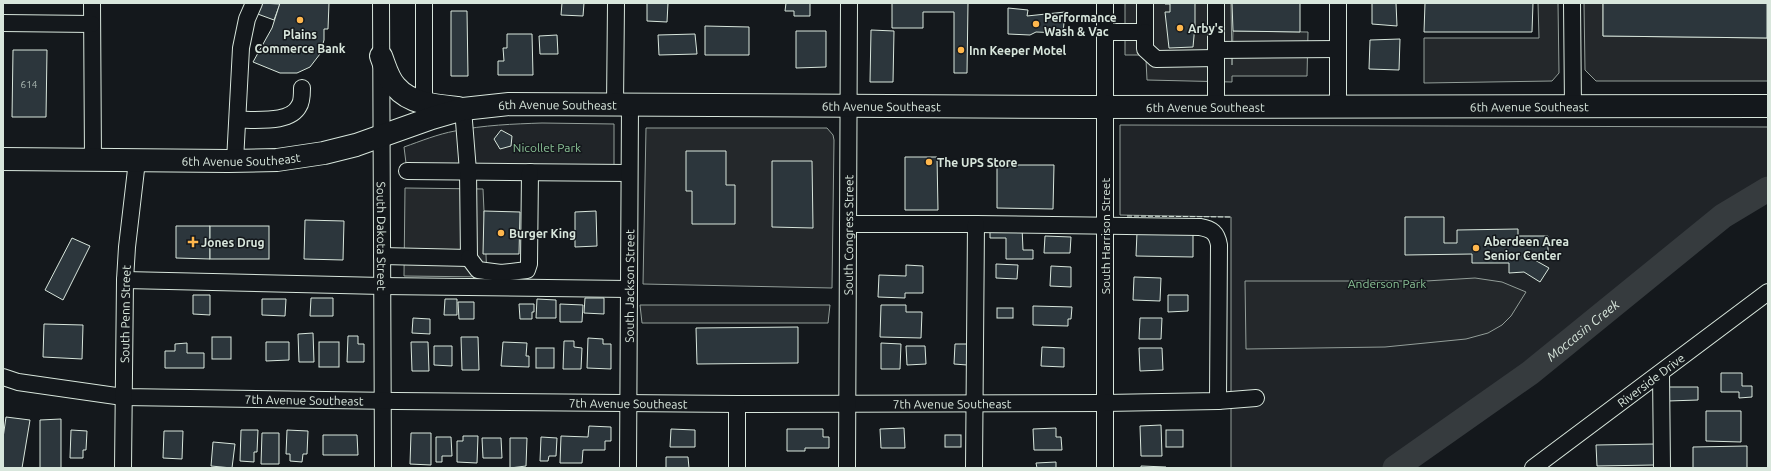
<svg xmlns="http://www.w3.org/2000/svg" width="1771" height="471" viewBox="0 0 1771 471" font-family="Ubuntu,sans-serif">
<style>
.park{fill:#202428;stroke:#939e99}
.parking{fill:#24282b;stroke:#939e99}
.lines{fill:none;stroke-linecap:round;stroke-linejoin:round}
.river{stroke:#363b3e;stroke-width:25}
.building{fill:#2c363c;stroke:#d8e6dc}
.minor-casing{stroke:#d8e6dc;stroke-width:18}
.highway-casing{stroke:#d8e6dc;stroke-width:24}
.minor{stroke:#14181c;stroke-width:16}
.highway{stroke:#14181c;stroke-width:22}
.fence{stroke:#d8e6dc;stroke-width:1;stroke-dasharray:5 2;stroke-linecap:butt}
.poi-dot{fill:#ffb74d;stroke:#14181c;stroke-width:1.5}
.labels{text-anchor:middle;dominant-baseline:central;stroke-width:3;stroke-linejoin:round;paint-order:stroke}
.number-label{font-size:10px;fill:#adbab4}
.poi-label{font-size:12px;font-weight:bold;fill:#d8e6dc;stroke:#14181c;text-anchor:start}
.street-label{font-size:12px;fill:#d8e6dc;stroke:#14181c}
.park-label{font-size:12px;fill:#8ac095;stroke:#14181c}
.water-label{font-size:13px;font-style:italic;fill:#d8e6dc;stroke:#14181c}
</style>
<rect width="100%" height="100%" fill="#14181c"/>
<g class="park">
<path d="M542,123L614,124V173L407,171L404,147C421,141 438,134 455,131C484,125 513,124 542,123Z"/>
<path d="M1120,125L1768,127V189L1723,216L1530,373L1395,468H1231V217L1120,215Z"/>
</g>
<g class="parking">
<path d="M1125,3H1231L1232,65L1233,31L1308,32L1307,76H1232V82L1147,80L1146,60L1141,55H1125Z"/>
<path d="M1538,3H1558L1559,73L1552,81L1424,83V38H1539Z"/>
<path d="M1584,3H1603V36L1767,38V3H1768V81H1596L1585,70Z"/>
<path d="M646,128H827L833,135L834,140L832,288L643,284Z"/>
<path d="M405,188L483,189L487,277L404,276Z"/>
<path d="M1475,278L1502,282L1526,292L1511,316L1502,325L1488,333L1466,339L1385,347L1246,349L1245,281H1426Z"/>
<path d="M640,305H830L828,323H642Z"/>
</g>
<g class="lines">
<path class="river" id="s1" d="M1395,468L1530,373L1723,216L1768,189"/>
</g>
<g class="building">
<path d="M260,3L280,4L274,20L255,13Z"/>
<path d="M280,3H329L328,29H324V40L320,54L310,67L297,73H280L253,62L272,28Z"/>
<path d="M562,3H584L583,16L561,15Z"/>
<path d="M647,3H668L667,22L647,21Z"/>
<path d="M786,3H810V16H794V11H785Z"/>
<path d="M892,3H968L967,73H954V12H923V28H892Z"/>
<path d="M1165,3H1195V25L1193,47L1169,48L1165,12H1170V4H1165Z"/>
<path d="M1232,3H1300V32L1233,31Z"/>
<path d="M1372,3H1396L1397,26L1372,24Z"/>
<path d="M1425,3H1533L1532,32H1424Z"/>
<path d="M1603,3H1767V38L1603,36Z"/>
<path d="M1008,8L1028,10L1027,16L1065,12L1063,33L1036,32L1030,35L1008,34Z"/>
<path d="M451,11H467L468,76H451Z"/>
<path d="M705,26L749,27V55H705Z"/>
<path d="M871,30L894,31L893,82H870Z"/>
<path d="M796,31H826V67L796,68Z"/>
<path d="M507,34H532L533,75H498V61H504L503,48H507Z"/>
<path d="M695,34L697,54L659,55L658,35Z"/>
<path d="M557,35L558,54H540L539,36Z"/>
<path d="M1400,39L1399,70L1369,69L1370,40Z"/>
<path d="M13,50H47L46,117H12Z"/>
<path d="M501,130L512,136L511,146L500,149L494,139Z"/>
<path d="M686,151H726V185H735V224H692V191H686Z"/>
<path d="M905,157H937L938,210H905Z"/>
<path d="M772,161H812L813,228L772,227Z"/>
<path d="M997,165H1054L1053,209L997,208Z"/>
<path d="M484,211L520,212L519,254H483Z"/>
<path d="M596,211L597,246L575,247V212Z"/>
<path d="M1405,217H1444V243H1457V230L1518,229V236H1548V253L1524,254L1549,268L1540,282L1524,272L1509,273V263H1472V254L1405,255Z"/>
<path d="M305,220L344,221L343,260L304,259Z"/>
<path d="M176,226H210V259L176,258Z"/>
<rect x="210" y="226" width="59" height="33"/>
<path d="M990,227H1022L1023,250H1033V259H1006V238H990Z"/>
<path d="M1137,232L1193,233V257L1136,256Z"/>
<path d="M1045,236L1071,237L1070,253H1044Z"/>
<path d="M72,238L90,246L63,300L45,290Z"/>
<path d="M996,264L1018,265L1017,279L996,278Z"/>
<path d="M906,265L923,266V293H905V298L878,297L879,275L906,276Z"/>
<path d="M1051,266L1071,267V287L1050,286Z"/>
<path d="M1134,277L1161,278L1160,301L1133,300Z"/>
<path d="M193,295H210V315L193,314Z"/>
<path d="M1168,295H1188V311L1168,312Z"/>
<path d="M311,298H333V316H310Z"/>
<path d="M585,298H604V314L584,313Z"/>
<path d="M262,299H286L285,316L262,315Z"/>
<path d="M445,299H457V315H444Z"/>
<path d="M537,299L556,300V318H536Z"/>
<path d="M458,302H474V319H459Z"/>
<path d="M519,304H534V312H532V319H520Z"/>
<path d="M560,304L583,305L582,322H560Z"/>
<path d="M881,305H906V312H922L921,338L880,337Z"/>
<path d="M1033,306L1072,307L1071,319H1068V326L1033,325Z"/>
<rect x="997" y="308" width="16" height="10"/>
<path d="M413,318L430,319V334L412,333Z"/>
<path d="M1140,318H1162L1161,339H1139Z"/>
<path d="M44,324L83,325L82,359L43,357Z"/>
<path d="M798,327V363L697,364L696,328Z"/>
<path d="M313,333L314,362H299L298,334Z"/>
<path d="M348,336H358V344H364V362H347Z"/>
<rect x="212" y="337" width="19" height="22"/>
<path d="M461,337H478L479,370H462Z"/>
<path d="M588,338L603,339V344H611V369L587,368Z"/>
<path d="M564,341H574V347L582,348L581,369H563Z"/>
<path d="M266,342H289V360L266,361Z"/>
<rect x="319" y="342" width="20" height="25"/>
<path d="M411,342H428L429,371H412Z"/>
<path d="M503,342L527,343L526,356H529V367L501,366Z"/>
<path d="M187,343V353H204V368H165V351H175V344Z"/>
<path d="M881,343L901,344L900,369H881Z"/>
<path d="M955,344H967V365L954,364Z"/>
<path d="M434,346H452V366L434,365Z"/>
<path d="M906,346H925L926,364L907,365Z"/>
<path d="M1042,347L1064,348V367L1041,366Z"/>
<rect x="536" y="348" width="18" height="20"/>
<path d="M1139,348H1162L1163,370L1140,371Z"/>
<path d="M1721,373H1742V386H1752V397L1739,398V392H1721Z"/>
<path d="M1668,387H1698V400L1668,401Z"/>
<path d="M1706,411H1741V442L1706,441Z"/>
<path d="M6,417L30,420L22,468H3V438Z"/>
<path d="M61,419V468H40V420Z"/>
<path d="M1161,425L1162,456H1141L1140,426Z"/>
<path d="M589,426L611,427V441H605V450H583L582,463H560L561,436L588,437Z"/>
<path d="M904,428L905,448H881L880,429Z"/>
<path d="M1056,428V437H1061L1062,450H1034L1033,429Z"/>
<path d="M671,429L695,430V447H670Z"/>
<path d="M787,429H823V437H829V448H805V451H787Z"/>
<path d="M71,430L87,431L86,450H83V458H70Z"/>
<path d="M241,430H258L257,452H254V462L240,461Z"/>
<path d="M287,430L308,431L307,454H303L302,462L290,461V454H286Z"/>
<rect x="1166" y="430" width="17" height="17"/>
<path d="M164,431H183L182,459L163,458Z"/>
<path d="M262,433H279V464H261Z"/>
<path d="M411,433H431V465L410,464Z"/>
<path d="M323,435H357L358,455H323Z"/>
<rect x="945" y="435" width="16" height="12"/>
<path d="M463,436H478L477,463L457,462V441H463Z"/>
<path d="M436,437H451L452,456H442V462H436Z"/>
<path d="M541,437L557,438L556,456H549L548,461H540Z"/>
<path d="M482,438H501L502,458H483Z"/>
<path d="M510,438H527L526,466L510,468Z"/>
<path d="M213,442L235,444L232,468L211,466Z"/>
<path d="M1654,444V465L1597,466L1596,445Z"/>
<path d="M1747,446V468H1693V447Z"/>
<path d="M666,457H688L689,468H666Z"/>
<path d="M1056,462V468H1037L1036,463Z"/>
<path d="M1141,466L1166,467V468H1141Z"/>
</g>
<g class="lines">
<defs>
<g id="minor">
<path d="M92,3L93,160"/>
<path id="s2" d="M381,3L383,468"/>
<path d="M1105,3V468"/>
<path d="M1572,3L1573,107"/>
<path d="M3,23L92,24"/>
<path d="M1105,32H1145V3"/>
<path d="M1145,32V49L1156,59L1216,58"/>
<path d="M1216,50L1338,49"/>
<path d="M424,102V3"/>
<path d="M615,105L616,3"/>
<path d="M1216,106V3"/>
<path d="M1338,106V3"/>
<path d="M238,120C256,119 290,124 299,106C302,102 302,94 302,88"/>
<path d="M235,161L241,48L247,19L254,3"/>
<path d="M407,171L629,173"/>
<path d="M848,224H976L1200,227C1212,229 1217,233 1219,245L1218,401"/>
<path d="M382,256L469,258L468,171L463,109"/>
<path d="M469,258L478,270L501,273L527,270L529,264L530,172"/>
<path d="M125,280L382,286L628,289"/>
<path d="M1661,373L1662,468"/>
<path id="s3" d="M3,377L18,382L123,397L397,401L737,404L1105,403L1218,401L1256,398"/>
<path id="s4" d="M123,468L125,280L127,247L137,161"/>
<path id="s5" d="M628,468L630,105"/>
<path d="M737,468V404"/>
<path id="s6" d="M847,468L849,3"/>
<path d="M974,468L976,224"/>
<path id="s7" d="M1533,468L1768,292"/>
</g>
<g id="highway">
<path d="M381,56C385,66 388,79 396,87C410,104 438,106 458,108"/>
<path id="s8" d="M3,159L228,161L277,160L324,153L356,145L432,118L463,109L509,104L1087,107L1768,106"/>
</g>
</defs>
<use href="#minor" class="minor-casing"/>
<use href="#highway" class="highway-casing"/>
<use href="#minor" class="minor"/>
<use href="#highway" class="highway"/>
<path class="fence" d="M1127,216L1231,217"/>
</g>
<g class="poi-dot">
<circle cx="300" cy="20" r="4"/>
<circle cx="1036" cy="24" r="4"/>
<circle cx="1180" cy="28" r="4"/>
<circle cx="961" cy="50" r="4"/>
<circle cx="929" cy="162" r="4"/>
<circle cx="501" cy="233" r="4"/>
<path d="M191 236h4v4h4v4h-4v4h-4v-4h-4v-4h4z"/>
<circle cx="1476" cy="248" r="4"/>
</g>
<g class="labels">
<g class="number-label">
<text x="29" y="84">614</text>
</g>
<g class="poi-label">
<text x="1044" y="17">Performance<tspan x="1044" dy="14">Wash &amp; Vac</tspan></text>
<text x="1188" y="28">Arby's</text>
<text x="300" y="34" text-anchor="middle">Plains<tspan x="300" dy="14">Commerce Bank</tspan></text>
<text x="969" y="50">Inn Keeper Motel</text>
<text x="937" y="162">The UPS Store</text>
<text x="509" y="233">Burger King</text>
<text x="1484" y="241">Aberdeen Area<tspan x="1484" dy="14">Senior Center</tspan></text>
<text x="201" y="242">Jones Drug</text>
</g>
<g class="street-label">
<text stroke="none"><textPath href="#s8" startOffset="562">6th Avenue Southeast</textPath></text>
<text stroke="none"><textPath href="#s8" startOffset="886">6th Avenue Southeast</textPath></text>
<text stroke="none"><textPath href="#s8" startOffset="1210">6th Avenue Southeast</textPath></text>
<text stroke="none"><textPath href="#s8" startOffset="1534">6th Avenue Southeast</textPath></text>
<text stroke="none"><textPath href="#s8" startOffset="238">6th Avenue Southeast</textPath></text>
<text stroke="none"><textPath href="#s2" startOffset="233">South Dakota Street</textPath></text>
<text stroke="none"><textPath href="#s6" startOffset="233">South Congress Street</textPath></text>
<text transform="translate(1105 236) rotate(-90)">South Harrison Street</text>
<text stroke="none"><textPath href="#s5" startOffset="182">South Jackson Street</textPath></text>
<text stroke="none"><textPath href="#s4" startOffset="154">South Penn Street</textPath></text>
<text stroke="none"><textPath href="#s7" startOffset="147">Riverside Drive</textPath></text>
<text stroke="none"><textPath href="#s3" startOffset="303">7th Avenue Southeast</textPath></text>
<text stroke="none"><textPath href="#s3" startOffset="627">7th Avenue Southeast</textPath></text>
<text stroke="none"><textPath href="#s3" startOffset="951">7th Avenue Southeast</textPath></text>
</g>
<g class="park-label">
<text x="547" y="147">Nicollet Park</text>
<text x="1387" y="283">Anderson Park</text>
</g>
<g class="water-label">
<text stroke="none"><textPath href="#s1" startOffset="233">Moccasin Creek</textPath></text>
</g>
</g>
<rect width="1771" height="471" fill="none" stroke="#d8e6dc" stroke-width="8"/>
</svg>
